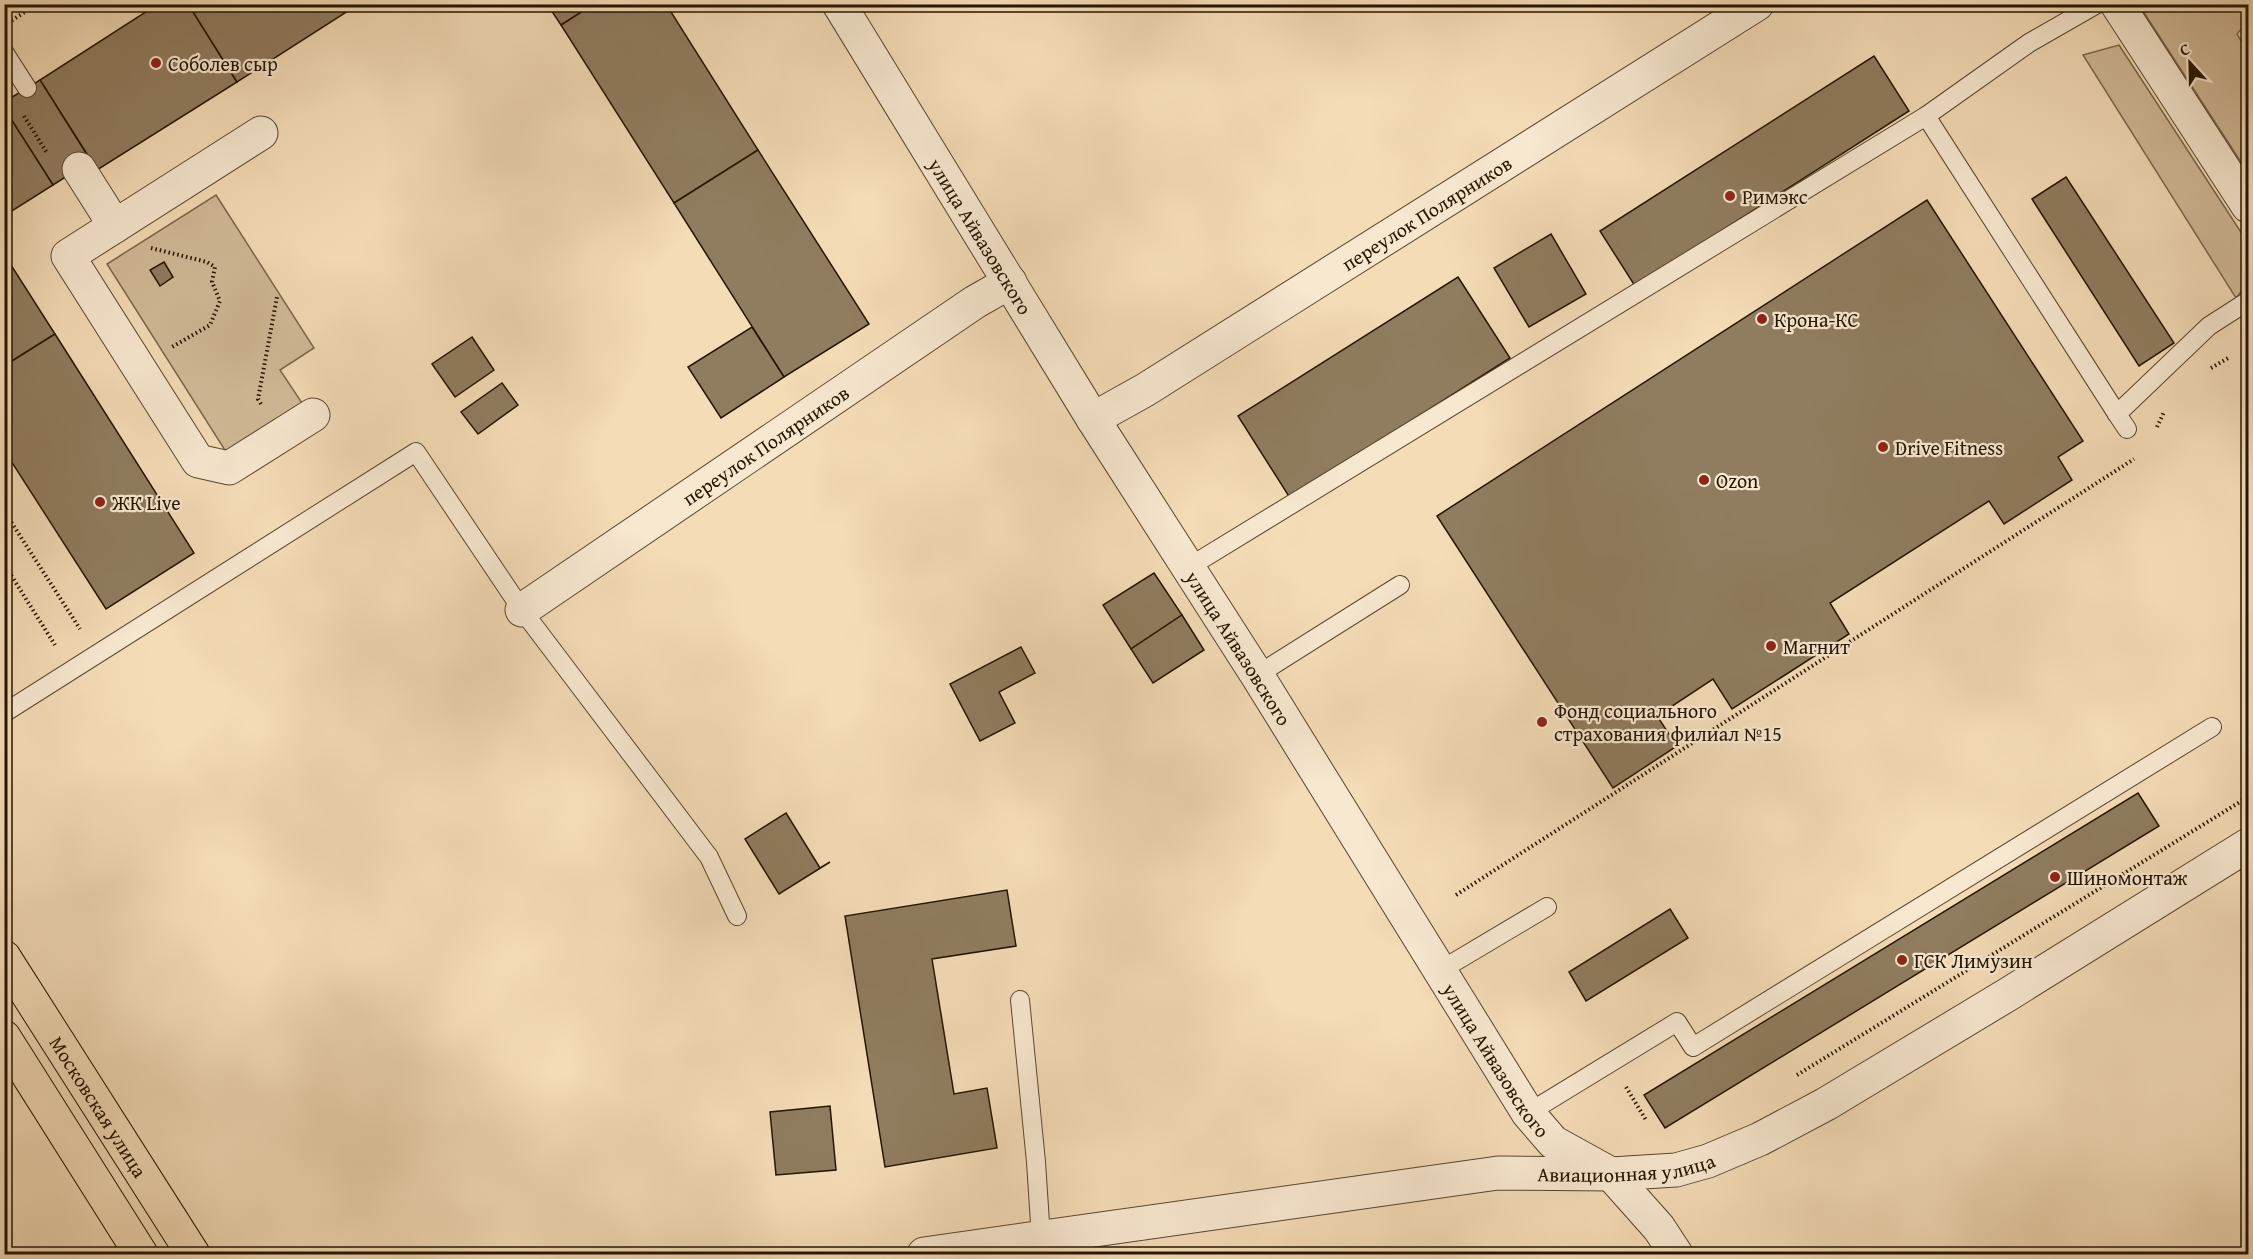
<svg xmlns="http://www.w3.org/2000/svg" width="2253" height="1259" viewBox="0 0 2253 1259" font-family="'Gentium Book Plus',serif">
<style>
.green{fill:#d1ba98;stroke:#7a674c;stroke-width:1.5}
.building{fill:#907c5f;stroke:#241400;stroke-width:1.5}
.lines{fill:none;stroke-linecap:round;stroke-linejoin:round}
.lane-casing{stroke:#58462e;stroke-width:20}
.street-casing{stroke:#58462e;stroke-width:35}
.primary-casing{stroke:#241400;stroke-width:35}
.path{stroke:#241400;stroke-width:4;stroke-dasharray:1.5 3;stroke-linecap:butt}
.lane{stroke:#f8e8d0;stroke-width:18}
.street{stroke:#f8e8d0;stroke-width:33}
.primary{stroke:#f4dcb7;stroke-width:33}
.poi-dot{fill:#8f2418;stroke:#f8e8d0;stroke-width:2}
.labels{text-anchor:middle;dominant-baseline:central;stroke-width:4.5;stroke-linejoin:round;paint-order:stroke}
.poi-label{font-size:20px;fill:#241400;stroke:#f8e8d0;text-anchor:start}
.street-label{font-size:20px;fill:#241400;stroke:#f8e8d0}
</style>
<rect width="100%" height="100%" fill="#f4dcb7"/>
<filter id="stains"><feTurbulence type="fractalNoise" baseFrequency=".00333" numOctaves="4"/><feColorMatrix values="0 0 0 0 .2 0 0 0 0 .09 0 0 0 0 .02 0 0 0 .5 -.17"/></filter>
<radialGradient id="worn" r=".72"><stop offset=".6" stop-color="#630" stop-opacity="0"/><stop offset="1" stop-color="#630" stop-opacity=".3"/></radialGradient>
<g class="green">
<path d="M2247,4L2248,21L2237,34L2248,53V173L2139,5Z"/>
<path d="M2119,45L2248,243V283L2236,298L2083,55Z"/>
<path d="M216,195L314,348L280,370L304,406L228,455L107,264Z"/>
</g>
<g class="building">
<path d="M158,4H188L237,82L97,170L40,80Z"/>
<path d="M188,4H359L237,82Z"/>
<path d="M547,4H594L561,25Z"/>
<path d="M594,4H666L758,150L674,203L561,25Z"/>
<path d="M1874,56L1909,111L1635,286L1600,231Z"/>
<path d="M40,80L91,161L53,185L4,108V102Z"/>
<path d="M4,108L53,185L4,216Z"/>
<path d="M758,150L869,324L784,377L674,203Z"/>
<path d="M2066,177L2174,343L2139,366L2032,199Z"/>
<path d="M1927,200L2083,441L2058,457L2072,480L2004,524L1989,501L1830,603L1849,634L1732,709L1713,679L1657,716L1677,746L1613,788L1437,516Z"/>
<path d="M1551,234L1586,294L1529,327L1494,268Z"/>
<path d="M4,254L55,334L4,366Z"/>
<path d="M164,262L173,277L160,286L150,270Z"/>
<path d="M1458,277L1510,358L1290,498L1238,416Z"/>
<path d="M752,327L784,377L721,418L688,367Z"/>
<path d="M55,334L194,553L106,609L4,450V366Z"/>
<path d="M472,337L494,370L455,397L432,364Z"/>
<path d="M502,383L518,405L478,434L461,412Z"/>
<path d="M1154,573L1182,615L1131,649L1103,605Z"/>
<path d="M1182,615L1204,650L1153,683L1131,649Z"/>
<path d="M1021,647L1035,673L999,692L1015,723L980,741L950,684Z"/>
<path d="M2138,793L2159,826L1665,1128L1644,1095Z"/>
<path d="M786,813L820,868L830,862L779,894L745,839Z"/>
<path d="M1007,890L1016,946L932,959L954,1094L987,1088L997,1148L885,1167L845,916Z"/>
<path d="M1670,909L1688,938L1586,1001L1569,972Z"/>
<path d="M830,1106L836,1170L776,1175L770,1112Z"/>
</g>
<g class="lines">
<defs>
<g id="lane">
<path d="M4,52L27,88"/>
<path d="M1926,116L2117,414"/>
<path d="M2127,429L2117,414L2209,326L2248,301"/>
<path d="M1189,567L1926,116L2029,43L2097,4"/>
<path d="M1257,675L1400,585"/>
<path d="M4,713L416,452L522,610L709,857L737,916"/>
<path d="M1441,970L1547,907"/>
<path d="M1020,1000L1036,1162L1041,1238"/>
<path d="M1528,1113L1677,1022L1693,1047L2212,727"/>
</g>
<g id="street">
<path id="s1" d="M839,4L1093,419L1257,675L1528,1113L1553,1142L1611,1174L1659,1228L1676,1254"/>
<path d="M2117,4L2248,206"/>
<path d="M261,133L68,256L198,461L229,468L313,415"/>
<path d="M79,169L115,226"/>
<path id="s2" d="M1093,419L1145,390L1757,4"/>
<path id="s3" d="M522,610L975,302L1010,282"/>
<path id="s4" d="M924,1254L1498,1173L1611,1174L1676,1170L1708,1161L1760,1139L1826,1104L2007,995L2248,845"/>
</g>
<g id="primary">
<path id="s5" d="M4,957L193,1254"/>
<path d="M4,1037L141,1254"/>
</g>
</defs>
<use href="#lane" class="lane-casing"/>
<use href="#street" class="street-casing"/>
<use href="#primary" class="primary-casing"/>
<g class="path">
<path d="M8,23L37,4"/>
<path d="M24,116L47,153"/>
<path d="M151,248L207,262L215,267L212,282L220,301L210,325L170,348"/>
<path d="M2211,368L2230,357"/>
<path d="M261,404L258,399L277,297"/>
<path d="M2157,427L2164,412"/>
<path d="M4,511L80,629"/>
<path d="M4,564L55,645"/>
<path d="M1456,895L2134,459"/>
<path d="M1797,1075L2248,797"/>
<path d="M1626,1087L1646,1120"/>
</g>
<use href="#lane" class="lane"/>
<use href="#street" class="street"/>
<use href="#primary" class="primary"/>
</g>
<g class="poi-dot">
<circle cx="156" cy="63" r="6"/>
<circle cx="1730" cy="196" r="6"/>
<circle cx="1762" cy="319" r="6"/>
<circle cx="1883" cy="447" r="6"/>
<circle cx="1704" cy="480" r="6"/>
<circle cx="100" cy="502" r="6"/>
<circle cx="1771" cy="646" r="6"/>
<circle cx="1542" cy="722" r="6"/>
<circle cx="2055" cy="877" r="6"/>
<circle cx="1902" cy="960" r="6"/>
</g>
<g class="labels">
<g class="poi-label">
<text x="168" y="63">Соболев сыр</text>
<text x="1742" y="196">Римэкс</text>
<text x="1774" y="319">Крона-КС</text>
<text x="1895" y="447">Drive Fitness</text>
<text x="1716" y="480">Ozon</text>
<text x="112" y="502">ЖК Live</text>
<text x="1783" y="646">Магнит</text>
<text x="1554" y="710">Фонд социального<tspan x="1554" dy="23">страхования филиал №15</tspan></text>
<text x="2067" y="877">Шиномонтаж</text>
<text x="1914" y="960">ГСК Лимузин</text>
</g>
<g class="street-label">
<text stroke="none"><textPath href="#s2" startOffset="392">переулок Полярников</textPath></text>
<text stroke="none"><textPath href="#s1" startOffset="272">улица Айвазовского</textPath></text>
<text stroke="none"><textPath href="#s3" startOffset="294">переулок Полярников</textPath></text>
<text stroke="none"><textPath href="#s1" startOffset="758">улица Айвазовского</textPath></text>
<text stroke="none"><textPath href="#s1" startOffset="1244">улица Айвазовского</textPath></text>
<text stroke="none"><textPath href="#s5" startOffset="177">Московская улица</textPath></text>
<text stroke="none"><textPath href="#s4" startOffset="708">Авиационная улица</textPath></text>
</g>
</g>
<rect width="2253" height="1259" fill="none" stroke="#f4dcb7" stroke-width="24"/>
<rect x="6" y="6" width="2241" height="1247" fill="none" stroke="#241400" stroke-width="3"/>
<rect x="12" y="12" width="2229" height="1235" fill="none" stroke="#241400" stroke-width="1.5"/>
<g transform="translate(2190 63) rotate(338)" stroke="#f8e8d0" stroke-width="4.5" paint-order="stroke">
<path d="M0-4.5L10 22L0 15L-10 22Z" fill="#241400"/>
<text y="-9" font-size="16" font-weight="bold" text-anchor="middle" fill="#241400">С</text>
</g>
<rect width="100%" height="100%" filter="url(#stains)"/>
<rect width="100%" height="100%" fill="url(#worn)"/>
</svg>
